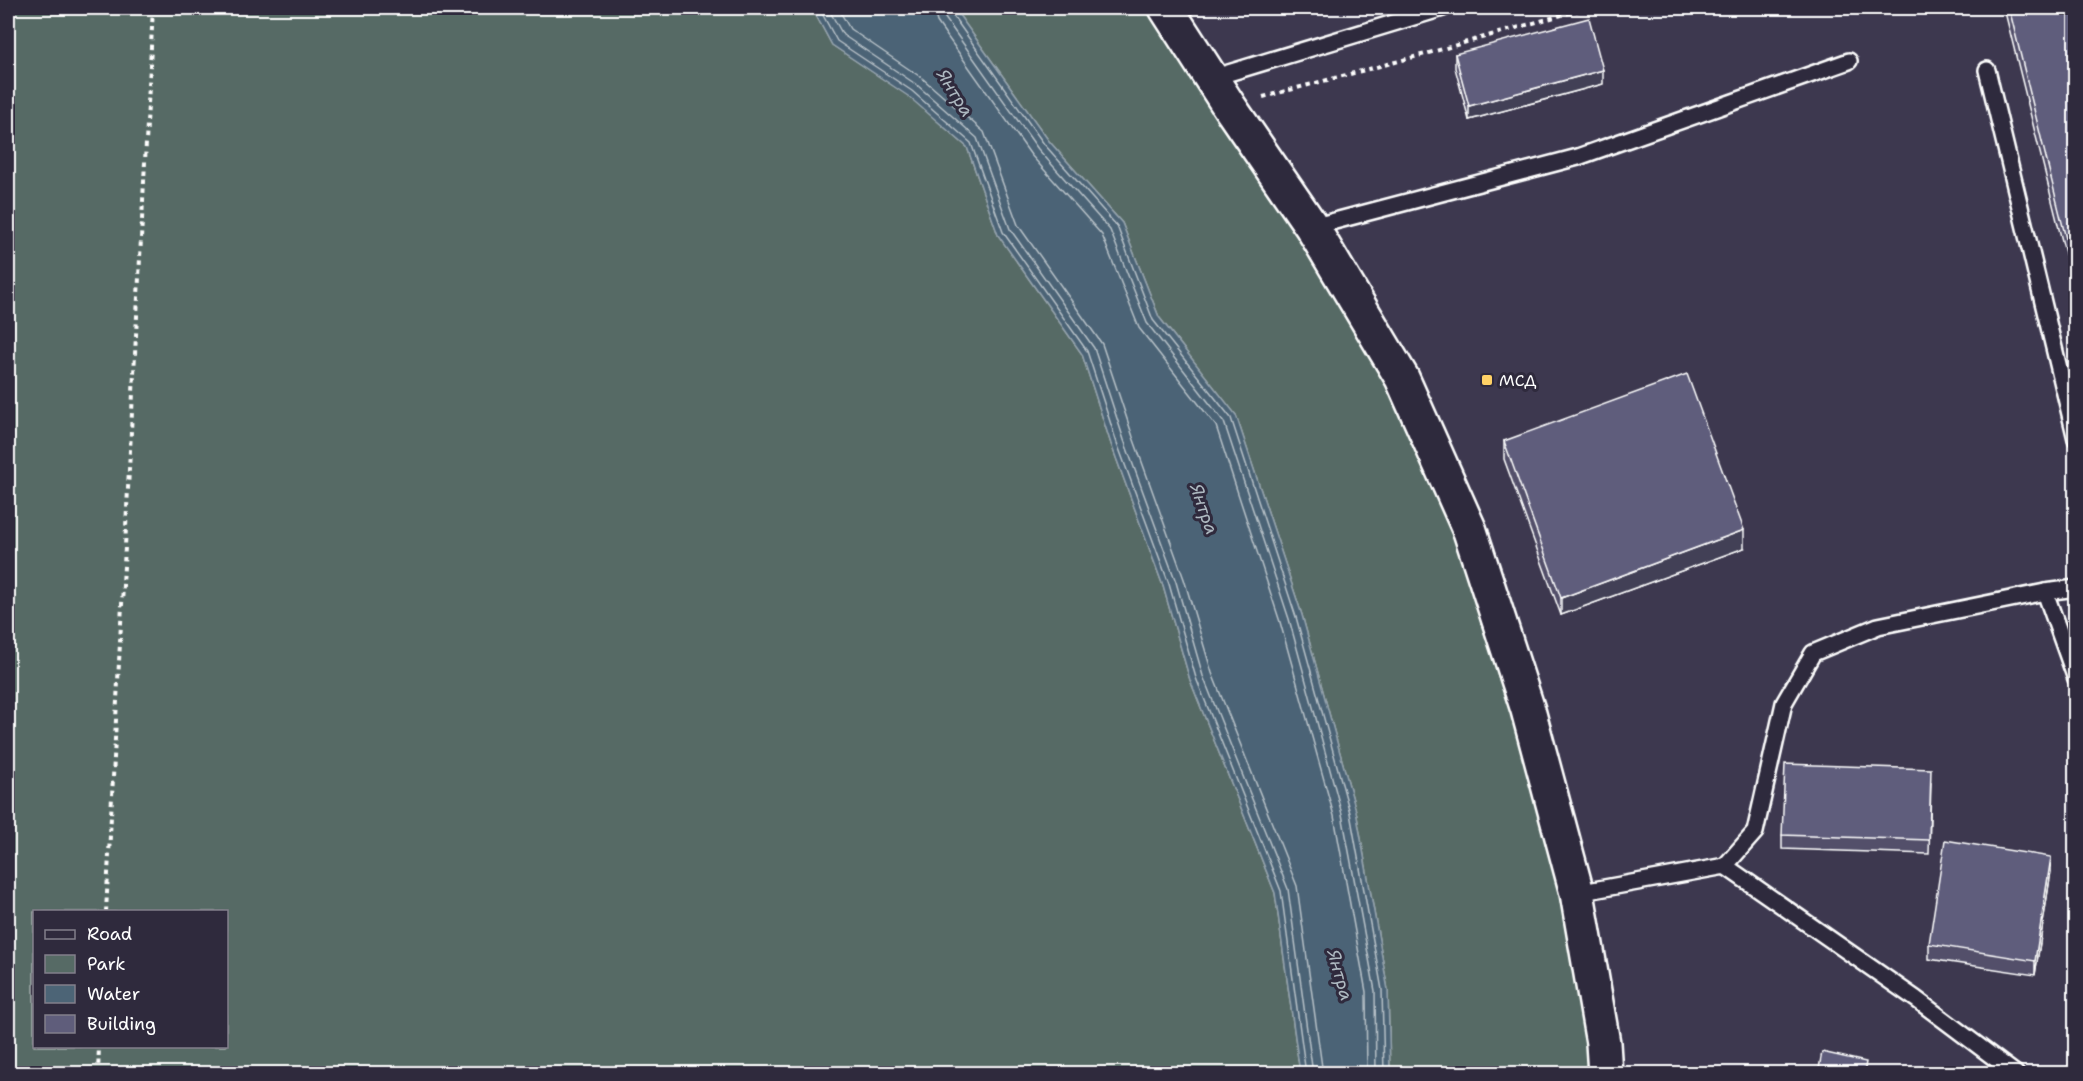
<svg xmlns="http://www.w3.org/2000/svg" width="2083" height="1081" viewBox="0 0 2083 1081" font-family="'Shantell Sans',sans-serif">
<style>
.built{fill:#3d3950}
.green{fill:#566a65;stroke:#aab4b2;stroke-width:1.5;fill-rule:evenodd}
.water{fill:#4c6476;stroke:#94a2ad;stroke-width:1.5}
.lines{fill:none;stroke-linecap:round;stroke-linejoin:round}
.shore{stroke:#b7c1c8;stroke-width:1.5}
.service-casing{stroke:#fff;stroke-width:20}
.secondary-casing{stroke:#fff;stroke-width:38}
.path{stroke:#fff;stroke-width:4;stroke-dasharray:4.5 4.5;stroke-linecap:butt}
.service{stroke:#2f2a3d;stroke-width:15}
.secondary{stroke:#2f2a3d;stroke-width:33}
.wall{fill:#52506a;stroke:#fff;stroke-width:1.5}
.shaded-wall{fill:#424156;stroke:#fff;stroke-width:1.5}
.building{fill:#5f5d7b;stroke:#fff;stroke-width:1.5}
.poi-dot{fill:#ffd166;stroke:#2f2a3d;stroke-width:2}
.labels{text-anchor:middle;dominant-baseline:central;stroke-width:6;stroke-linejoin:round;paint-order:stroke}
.poi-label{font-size:16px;fill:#fff;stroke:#2f2a3d;text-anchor:start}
.water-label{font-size:18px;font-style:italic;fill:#aeb9c1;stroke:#2f2a3d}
</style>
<rect width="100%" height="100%" fill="#2f2a3d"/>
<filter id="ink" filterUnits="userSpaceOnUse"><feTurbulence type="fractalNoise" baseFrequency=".0167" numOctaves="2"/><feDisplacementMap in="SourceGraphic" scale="12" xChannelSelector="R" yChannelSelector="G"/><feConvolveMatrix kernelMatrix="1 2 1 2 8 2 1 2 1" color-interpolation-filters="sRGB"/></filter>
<g filter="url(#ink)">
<path class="built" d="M1166,8H2075V1073H1605Z"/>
<g class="green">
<path d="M8,8H812L832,45L909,96L967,147L998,235L1082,354L1111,444L1163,586L1190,680L1275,893L1300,1073H8ZM34,912H226V1046H34Z"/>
<path d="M954,8H1166L1402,378L1528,710L1605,1073H1390L1388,990L1356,811L1302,615L1236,415L1159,317L1122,223L1049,141Z"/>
</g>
<path class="water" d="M812,8H954L1049,141L1122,223L1159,317L1236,415L1302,615L1356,811L1388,990L1390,1073H1300L1275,893L1190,680L1163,586L1111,444L1082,354L998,235L967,147L908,96L832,45Z"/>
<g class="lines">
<g class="shore">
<path d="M819,8L837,41L912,91L971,143L1003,232L1087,351L1117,443L1169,584L1196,678L1281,891L1306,1074"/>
<path d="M828,8L843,35L917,85L977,138L1010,229L1094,348L1124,440L1176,582L1203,676L1288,889L1313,1074"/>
<path d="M838,8L850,29L922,78L984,132L1018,225L1102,344L1133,437L1184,579L1212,673L1297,886L1323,1074"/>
<path d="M933,8L937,22L1031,155L1102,235L1139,328L1216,426L1280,622L1334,816L1366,992L1367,1074"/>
<path d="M942,8L945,18L1038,149L1110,230L1147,323L1224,422L1289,619L1342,814L1375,991L1376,1074"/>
<path d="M950,8L951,13L1044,144L1117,226L1153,320L1231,418L1296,617L1350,813L1382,990L1384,1074"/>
</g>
<defs>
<g id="service">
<path d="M1987,70L2076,439"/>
<path d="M1212,78L1443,8"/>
<path d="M1312,227L1578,157L1849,61"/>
<path d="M2045,592L2076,588"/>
<path d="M1725,866L1755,832L1784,703L1813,653L1878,626L2045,592L2076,679"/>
<path d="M1577,893L1725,866L1916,999L2016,1074"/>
</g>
<path id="secondary" d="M1166,8L1229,106L1312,227L1402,378L1470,531L1528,710L1577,893L1603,1043L1605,1074"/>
</defs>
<use href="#service" class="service-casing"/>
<use href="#secondary" class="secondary-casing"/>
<g class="path">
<path d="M1263,97L1418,56L1586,8"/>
<path d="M106,912L153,8"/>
<path d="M98,1074L99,1046"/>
</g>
<use href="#service" class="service"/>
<use href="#secondary" class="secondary"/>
</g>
<g class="wall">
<path d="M2004,8H2076L2070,273Z"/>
<path d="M1455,54L1603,84L1469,120L1455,68Z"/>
<path d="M1504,441L1744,548L1561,615L1504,459Z"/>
<path d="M1931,783L1929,854L1782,849V835Z"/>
<path d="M2051,871L2035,975L1929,959V944Z"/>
</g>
<g class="shaded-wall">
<path d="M1603,70V84L1469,120V106Z"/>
<path d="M2076,254V272L2070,273V255Z"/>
<path d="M1744,530V548L1561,615V598Z"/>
<path d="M2051,857V871L2035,975V961Z"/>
</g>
<g class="building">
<path d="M2009,8H2076V254L2070,255Z"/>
<path d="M1589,18L1603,70L1469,106L1455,54Z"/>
<path d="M1687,374L1744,530L1561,598L1504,441Z"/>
<path d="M1785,764L1931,769L1929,840L1782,835Z"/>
<path d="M1945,840L2051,857L2035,961L1929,944Z"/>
<path d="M1822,1052L1866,1062L1864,1074H1818Z"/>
</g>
</g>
<rect class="poi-dot" x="1481" y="374" width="12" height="12" rx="3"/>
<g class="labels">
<g class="poi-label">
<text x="1499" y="380">МСД</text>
</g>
<g class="water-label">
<text transform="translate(955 93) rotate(58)">Янтра</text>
<text transform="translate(1204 509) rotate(71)">Янтра</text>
<text transform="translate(1340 975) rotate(74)">Янтра</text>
</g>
</g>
<rect width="2083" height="1081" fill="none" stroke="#2f2a3d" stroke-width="30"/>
<rect x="15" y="15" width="2053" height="1051" fill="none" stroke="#fff" stroke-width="2" filter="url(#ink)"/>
<rect x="33" y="910" width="195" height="138" fill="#2f2a3d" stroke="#827f8b" stroke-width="1.5"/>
<rect x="45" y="930" width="30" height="9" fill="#2f2a3d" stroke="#827f8b" stroke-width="1.5"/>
<text x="87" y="940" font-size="18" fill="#ffffff">Road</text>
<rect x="45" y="955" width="30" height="18" fill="#566a65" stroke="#827f8b" stroke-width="1.5"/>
<text x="87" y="970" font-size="18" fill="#ffffff">Park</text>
<rect x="45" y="985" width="30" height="18" fill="#4c6476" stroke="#827f8b" stroke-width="1.5"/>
<text x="87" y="1000" font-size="18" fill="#ffffff">Water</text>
<rect x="45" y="1015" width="30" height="18" fill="#5f5d7b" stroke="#827f8b" stroke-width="1.5"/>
<text x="87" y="1030" font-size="18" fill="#ffffff">Building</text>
</svg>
